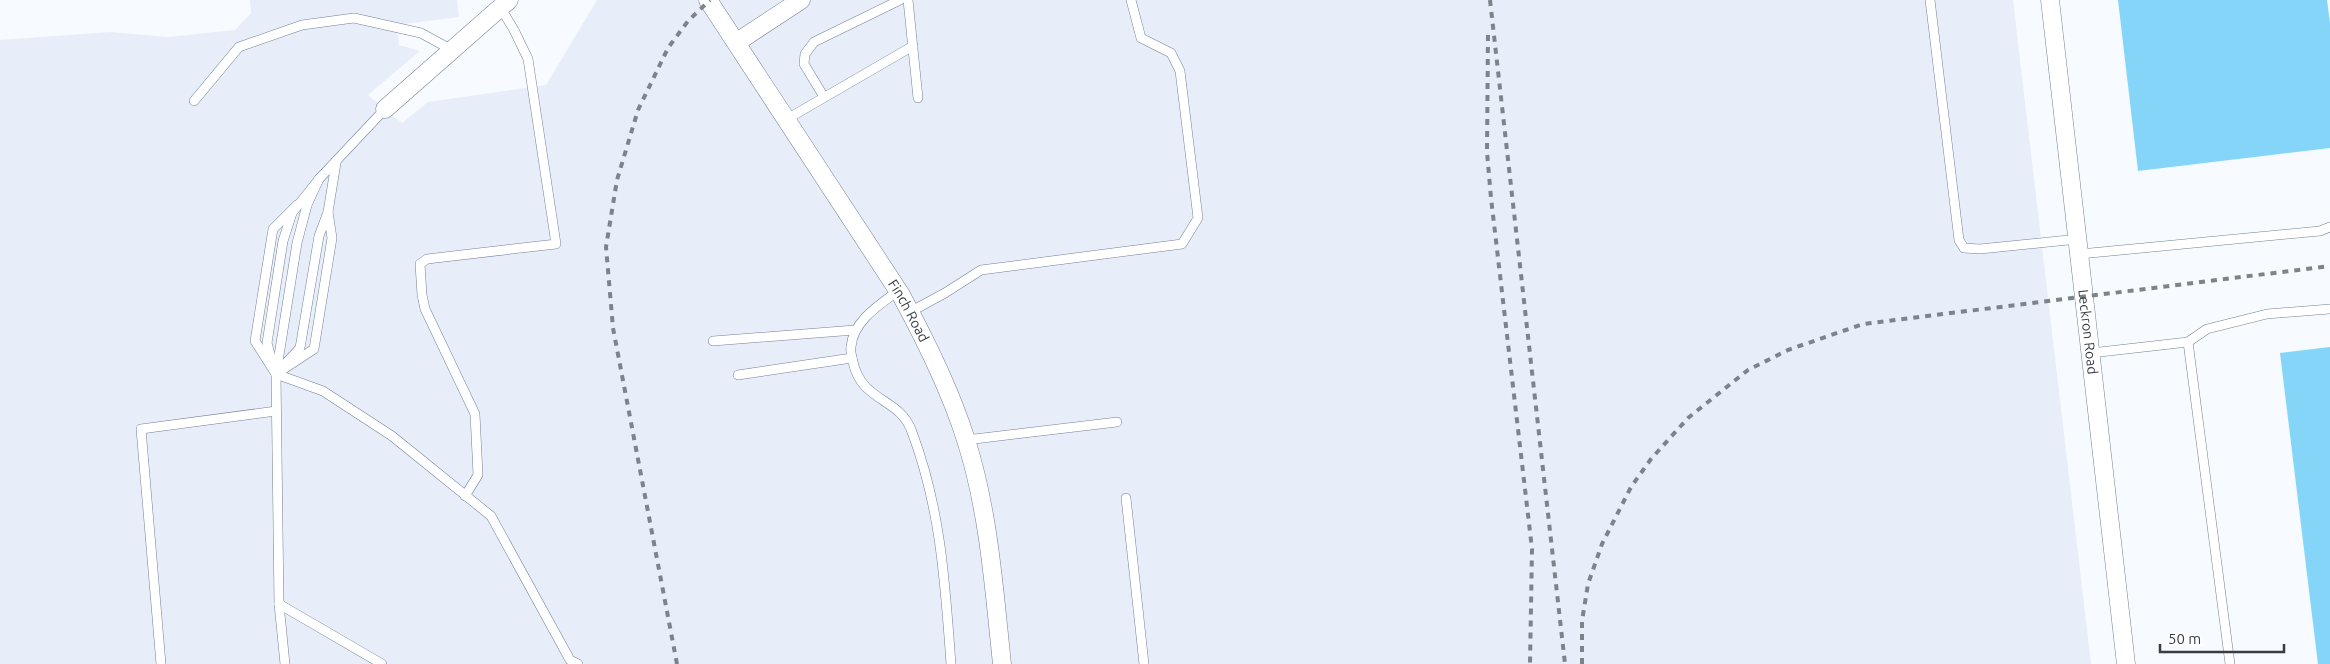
<svg xmlns="http://www.w3.org/2000/svg" width="2330" height="664" viewBox="0 0 2330 664" font-family="Ubuntu,sans-serif">
<style>
.built{fill:#e7eefa}
.building{fill:#85d5f9}
.lines{fill:none;stroke-linecap:round;stroke-linejoin:round}
.lane-casing{stroke:#738095;stroke-width:10}
.street-casing{stroke:#738095;stroke-width:19}
.lane{stroke:#fff;stroke-width:9}
.street{stroke:#fff;stroke-width:18}
.rail{stroke:#7e828a;stroke-width:4;stroke-dasharray:6 6;stroke-linecap:butt}
.labels{text-anchor:middle;dominant-baseline:central;stroke-width:5;stroke-linejoin:round;paint-order:stroke}
.street-label{font-size:14px;fill:#373c46;stroke:#fff}
</style>
<rect width="100%" height="100%" fill="#f7faff"/>
<path class="built" d="M250,0H457L459,17L397,25L399,45L420,51L368,95L402,123L428,102L546,85L597,0H2013L2091,664H0V40L110,32L168,37L235,30L251,13Z"/>
<g class="building">
<path d="M2118,0H2327L2330,23V148L2138,171Z"/>
<path d="M2330,347V664H2318L2280,353Z"/>
</g>
<g class="lines">
<defs>
<g id="lane">
<path d="M908,0L918,98"/>
<path d="M1930,0L1959,240L1964,248L1980,249L2078,239"/>
<path d="M824,97L804,64L805,54L814,42L900,0"/>
<path d="M194,101L239,47L302,25L354,18L421,33L452,50"/>
<path d="M787,119L913,46"/>
<path d="M297,205L273,229L255,341L276,374L323,391L392,436L491,516L570,660L578,664"/>
<path d="M2080,254L2320,231L2330,227"/>
<path d="M898,291C879,305 853,321 851,347C850,352 852,357 853,362C862,403 900,397 912,432C941,509 945,583 951,664"/>
<path d="M910,312L945,293L981,270L1182,244L1198,218L1180,71L1171,53L1141,38L1131,0"/>
<path d="M713,341L855,330"/>
<path d="M2188,342L2230,664"/>
<path d="M2091,353L2188,342L2207,329L2267,314L2330,309"/>
<path d="M273,365L267,343L283,241L292,213L319,179L385,109"/>
<path d="M284,365L300,348L319,236L328,212"/>
<path d="M276,374L314,349L332,238L328,212L336,163"/>
<path d="M738,375L852,358"/>
<path d="M966,440L1117,422"/>
<path d="M465,496L478,475L475,414L425,309L422,295L420,264L427,259L556,244L528,59L514,30L500,7"/>
<path d="M1126,498L1144,664"/>
<path d="M279,604L382,664"/>
<path d="M161,664L141,429L276,411"/>
<path d="M285,664L279,604L276,374L297,243L307,205L319,179"/>
</g>
<g id="street">
<path id="s1" d="M708,0L901,295C926,341 950,389 966,440C989,512 994,589 1002,664"/>
<path id="s2" d="M2050,0L2126,664"/>
<path d="M737,42L801,0"/>
<path d="M385,109L509,0"/>
</g>
</defs>
<use href="#lane" class="lane-casing"/>
<use href="#street" class="street-casing"/>
<use href="#lane" class="lane"/>
<use href="#street" class="street"/>
<g class="rail">
<path d="M1490,0L1565,664"/>
<path d="M1488,35L1487,152L1491,198L1532,549L1530,664"/>
<path d="M677,664L613,328L606,247L617,180L638,110L668,48L688,21L710,0"/>
<path d="M1582,664V621L1588,584L1602,544L1631,487L1651,459L1688,418L1748,370L1788,350L1863,324L2330,266"/>
</g>
</g>
<g class="labels">
<g class="street-label">
<text stroke="none"><textPath href="#s1" startOffset="370">Finch Road</textPath></text>
<text stroke="none"><textPath href="#s2" startOffset="334">Leckron Road</textPath></text>
</g>
</g>
<path d="M2160 644v8h124v-8" fill="none" stroke="#373c46" stroke-width="2.5"/>
<text x="2168" y="644" font-size="15" fill="#373c46" stroke="#ffffff" stroke-width="4" paint-order="stroke">50 m</text>
</svg>
